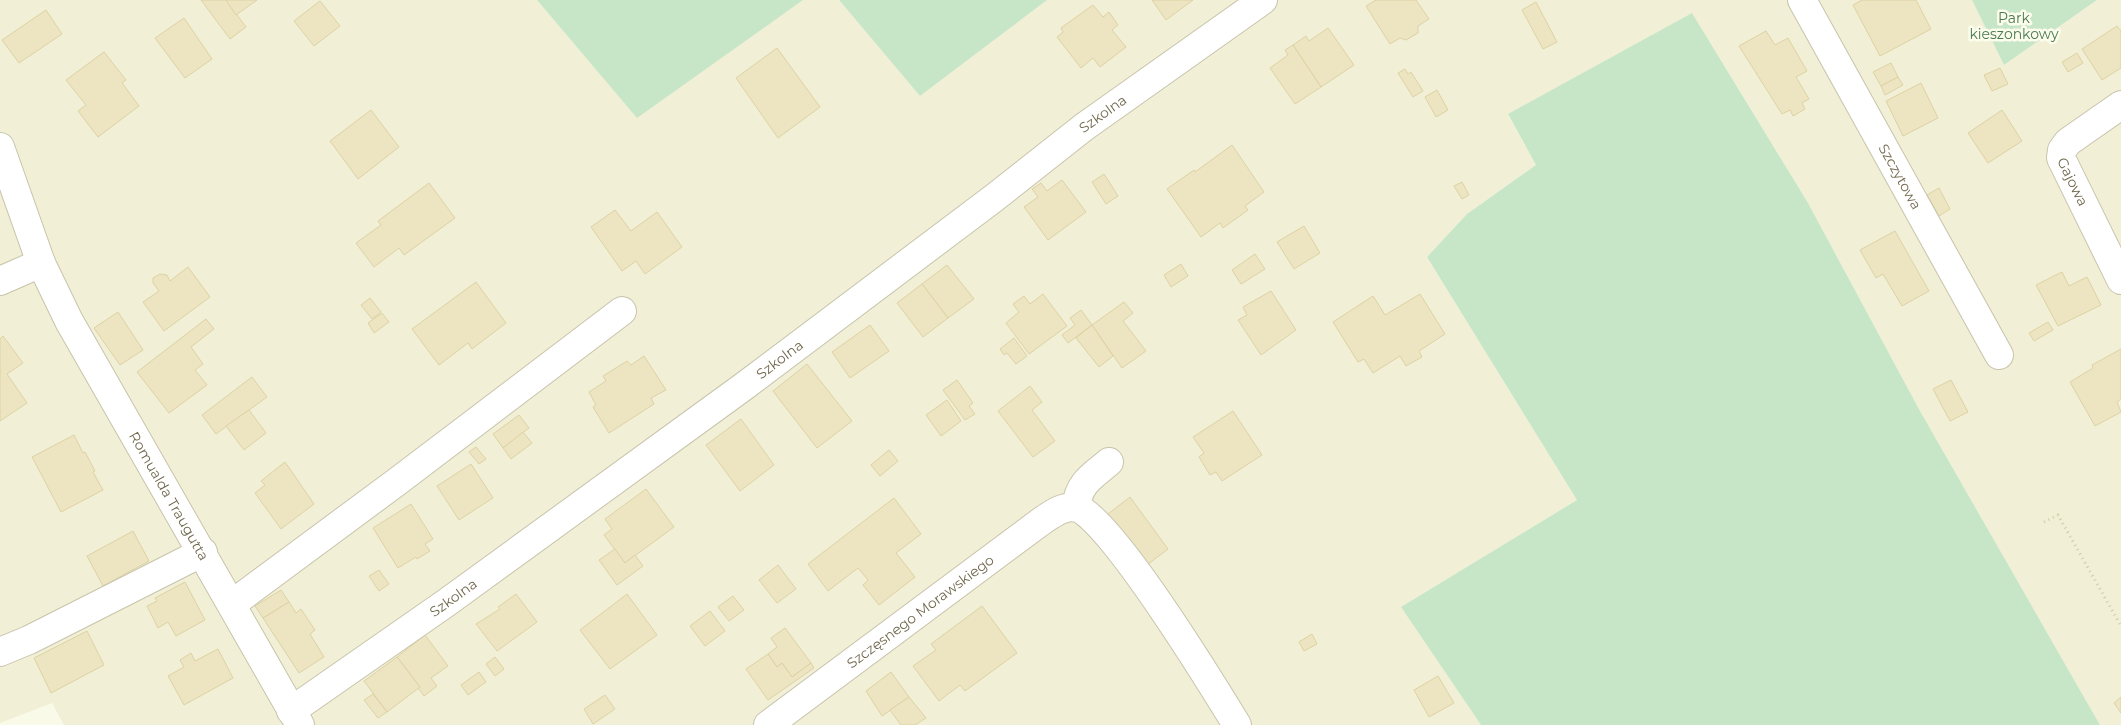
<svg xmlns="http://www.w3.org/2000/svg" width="2121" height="725" viewBox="0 0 2121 725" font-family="Montserrat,sans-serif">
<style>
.residential{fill:#f1efd6}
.green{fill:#c7e6c7}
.building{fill:#ede5c1;stroke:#ded2a3}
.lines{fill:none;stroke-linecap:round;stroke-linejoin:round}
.minor-casing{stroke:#c8c4ac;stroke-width:30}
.path{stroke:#d1c9a4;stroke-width:3;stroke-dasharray:1 4;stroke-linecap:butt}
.minor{stroke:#fff;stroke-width:28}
.labels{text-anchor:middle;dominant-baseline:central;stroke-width:5;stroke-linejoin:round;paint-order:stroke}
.park-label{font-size:14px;fill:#4a7b50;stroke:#fdfded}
.street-label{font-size:14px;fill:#71694e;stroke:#fdfded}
</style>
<rect width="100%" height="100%" fill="#f9fae7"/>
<path class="residential" d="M0,0H537L637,117L803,0H839L920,96L1047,0H1972L2004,65L2097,0H2121V725H2100L1920,411L1808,203L1692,13L1508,115L1536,165L1467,214L1427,257L1577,500L1401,607L1481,725H64L52,703L0,723Z"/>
<g class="green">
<path d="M537,0H803L637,118Z"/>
<path d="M839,0H1047L920,96Z"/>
<path d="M1972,0H2097L2004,65Z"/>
<path d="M1692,13L1808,203L1920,411L2100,725H1481L1401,607L1577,500L1427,257L1467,214L1536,165L1508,114Z"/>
</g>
<g class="building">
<path d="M201,0H226L246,27L230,39Z"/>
<path d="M226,0H257L236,15Z"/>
<path d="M1152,0H1193L1166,20Z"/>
<path d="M1376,0H1416L1429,19L1418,26V33L1406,40L1400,38L1390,44L1366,6Z"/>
<path d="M1862,0H1916L1931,29L1880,56L1853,5Z"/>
<path d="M320,1L340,26L314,46L294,21Z"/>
<path d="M1536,2L1557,42L1543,49L1522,10Z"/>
<path d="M1093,5L1103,17L1109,12L1118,25L1112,30L1126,47L1100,67L1093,58L1081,68L1057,37L1063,32L1061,28Z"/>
<path d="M46,10L62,34L19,63L2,40Z"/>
<path d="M184,18L212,59L185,78L155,38Z"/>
<path d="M2117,26L2121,31V68L2102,80L2082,49Z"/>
<path d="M1328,28L1354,65L1321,87L1293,45L1306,36L1309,41Z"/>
<path d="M1766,31L1775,45L1788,38L1807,71L1796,77L1809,99L1802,103L1805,109L1793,116L1790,110L1782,114L1739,46Z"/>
<path d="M1293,45L1321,87L1295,104L1270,68L1288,55L1285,50Z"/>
<path d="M777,48L820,107L778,138L736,78Z"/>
<path d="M104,52L126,80L122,83L139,106L98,137L78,111L86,105L66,80Z"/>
<path d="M2077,53L2083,63L2068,72L2062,62Z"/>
<path d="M1891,63L1898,77L1881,86L1873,72Z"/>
<path d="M2000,68L2008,84L1992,91L1984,75Z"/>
<path d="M1405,69L1408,74L1411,72L1423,91L1413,97L1398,73Z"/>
<path d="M1898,77L1903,85L1885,95L1881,86Z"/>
<path d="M1921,83L1938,118L1903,136L1886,101Z"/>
<path d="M1437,90L1448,110L1436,117L1425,97Z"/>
<path d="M371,110L399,147L358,179L330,141Z"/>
<path d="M2002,110L2022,141L1988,163L1968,133Z"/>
<path d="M1232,145L1264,192L1245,206L1248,210L1223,228L1220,223L1201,237L1167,189L1194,170L1195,172Z"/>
<path d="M1104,174L1118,196L1106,204L1092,182Z"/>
<path d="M1062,180L1086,212L1048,240L1024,207L1038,197L1032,189L1041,183L1047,191Z"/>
<path d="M1462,182L1469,195L1462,199L1454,186Z"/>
<path d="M429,183L455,218L404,255L399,248L374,267L356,243L381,225L378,221Z"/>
<path d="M1939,188L1950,209L1939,216L1927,195Z"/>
<path d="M615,210L631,231L657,212L682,247L645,274L636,261L622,271L591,227Z"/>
<path d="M1304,226L1320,253L1294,269L1277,242Z"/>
<path d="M1895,231L1929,291L1902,306L1883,274L1876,278L1860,250Z"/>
<path d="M1255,254L1265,269L1241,284L1232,270Z"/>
<path d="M1181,264L1188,276L1171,287L1164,275Z"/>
<path d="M947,265L974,299L948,318L922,284Z"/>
<path d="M188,267L210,297L164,331L143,302L159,291L153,283V278L160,274L167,275L170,281Z"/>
<path d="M2062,272L2069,286L2087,277L2101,305L2058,326L2036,285Z"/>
<path d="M476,282L506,323L472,349L468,343L439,365L412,329Z"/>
<path d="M922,284L948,318L923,337L897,303Z"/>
<path d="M1271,291L1296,330L1261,355L1238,320L1247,315L1243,307Z"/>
<path d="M1043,294L1067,326L1029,354L1006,323L1019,312L1013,304L1024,296L1030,304Z"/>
<path d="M1420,294L1445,334L1419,351L1422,357L1406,366L1400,356L1373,373L1364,359L1358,362L1333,322L1373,296L1385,315Z"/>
<path d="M370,298L381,312L372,319L361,305Z"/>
<path d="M1124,302L1133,313L1123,321L1146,351L1122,368L1092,325Z"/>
<path d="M1081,310L1092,325L1068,343L1062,335L1075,325L1070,318Z"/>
<path d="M118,312L143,350L120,365L94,328Z"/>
<path d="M382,313L389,322L374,333L368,323Z"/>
<path d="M206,319L214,329L191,347L203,364L195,370L207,385L169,413L137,372Z"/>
<path d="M2048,322L2053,330L2034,341L2029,333Z"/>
<path d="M870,325L889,351L850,378L832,352Z"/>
<path d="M1092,325L1113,356L1099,367L1076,338Z"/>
<path d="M3,336L23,363L7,374L27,403L0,421V339Z"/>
<path d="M1014,338L1027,356L1016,364L1007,353L1004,355L1000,349Z"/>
<path d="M2121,349V399L2117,402L2121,412L2095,426L2070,382L2093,368L2092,365Z"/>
<path d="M644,356L666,390L651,398L654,404L609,433L593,407L596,405L589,392L606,381L603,376L627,361L631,365Z"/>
<path d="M807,364L852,421L817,448L773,391Z"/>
<path d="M252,377L267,397L216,434L202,415Z"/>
<path d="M957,380L973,403L969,406L975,414L965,420L943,390Z"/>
<path d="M1951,380L1968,412L1950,421L1933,389Z"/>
<path d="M1030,386L1042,402L1032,410L1055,441L1033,457L998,411Z"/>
<path d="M947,400L961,421L941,436L926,415Z"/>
<path d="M249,410L266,433L244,450L226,426Z"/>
<path d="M1233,411L1262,455L1222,481L1216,472L1210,475L1199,457L1204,453L1193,437Z"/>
<path d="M519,415L529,428L503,448L493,434Z"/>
<path d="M741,419L774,465L740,491L706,445Z"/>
<path d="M523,432L532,443L511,459L503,448Z"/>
<path d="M74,435L83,453L85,452L95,471L93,472L103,490L61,512L32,457Z"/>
<path d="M476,447L486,459L479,464L469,452Z"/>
<path d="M889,450L898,461L880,476L871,465Z"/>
<path d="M285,462L314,504L281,529L255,493L265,485L261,481Z"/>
<path d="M471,464L493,498L459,520L437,486Z"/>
<path d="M646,489L674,527L625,563L604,535L612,529L605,519Z"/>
<path d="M1130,497L1168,549L1147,565L1108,514Z"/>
<path d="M894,498L921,534L896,553L915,577L879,605L863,585L868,580L858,568L828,591L808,564Z"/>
<path d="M411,504L433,539L425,544L430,551L417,559L416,557L398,568L373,528Z"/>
<path d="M133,531L149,561L103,586L87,556Z"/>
<path d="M615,549L625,563L635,555L643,566L617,585L599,560Z"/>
<path d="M778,565L796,589L777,603L759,580Z"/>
<path d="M379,570L389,584L379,591L369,576Z"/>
<path d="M185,582L205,620L176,636L168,622L158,628L147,606L157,601L155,598Z"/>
<path d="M281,590L289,602L263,618L255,606Z"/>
<path d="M516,594L537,622L497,651L476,624L500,609L498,607Z"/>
<path d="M627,594L657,635L610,669L580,630Z"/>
<path d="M733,596L744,610L729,621L718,607Z"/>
<path d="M289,602L296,613L301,609L315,630L310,634L324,657L299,673L263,618Z"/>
<path d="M982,606L1017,653L965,691L960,685L939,701L913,666L936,650L931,644Z"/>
<path d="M710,611L725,631L705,646L690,626Z"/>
<path d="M785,628L811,663L792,677L782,663L777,667L768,654L777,647L771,638Z"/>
<path d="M87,631L104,665L51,693L34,658Z"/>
<path d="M1312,634L1317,644L1304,651L1299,642Z"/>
<path d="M425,635L448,666L431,678L437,686L424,696L418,688L420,687L397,657Z"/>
<path d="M218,649L233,678L184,705L168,676L184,667L180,660L191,653L195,661Z"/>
<path d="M768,654L777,667L782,663L792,677L811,663L814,668L768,700L746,669Z"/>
<path d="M397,657L420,687L387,712L364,681Z"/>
<path d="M495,657L504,669L495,676L486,664Z"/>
<path d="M479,672L486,682L468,695L461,685Z"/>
<path d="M891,672L909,697L882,716L866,691Z"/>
<path d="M1438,676L1454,703L1429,717L1414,690Z"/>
<path d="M373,694L387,712L378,718L364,700Z"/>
<path d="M605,695L615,709L593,724L584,709Z"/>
<path d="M909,697L926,718L915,725H901L890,710Z"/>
<path d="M2121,697V713L2114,703Z"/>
</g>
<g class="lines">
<defs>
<g id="minor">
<path id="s1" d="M1802,0L1999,355"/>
<path id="s2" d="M2121,105L2068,142L2062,150L2061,158L2121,280"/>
<path id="s3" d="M0,147L41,263L69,321L300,725"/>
<path d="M0,281L41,263"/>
<path d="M1076,507C1079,483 1091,477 1109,462"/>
<path d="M232,604L398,481L622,311"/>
<path d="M0,652L29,640L203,552"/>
<path id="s4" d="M291,711L446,603L743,387L994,198L1084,127L1263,0"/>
<path id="s5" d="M768,725L1039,523C1049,516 1064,504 1077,508C1109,516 1215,689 1237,725"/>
</g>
</defs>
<use href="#minor" class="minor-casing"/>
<path class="path" d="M2044,522L2058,515L2121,626"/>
<use href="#minor" class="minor"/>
</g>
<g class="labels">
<g class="park-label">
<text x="2014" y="18">Park<tspan x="2014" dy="16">kieszonkowy</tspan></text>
</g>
<g class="street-label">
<text stroke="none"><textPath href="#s4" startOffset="1008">Szkolna</textPath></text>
<text stroke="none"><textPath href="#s1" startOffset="202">Szczytowa</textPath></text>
<text stroke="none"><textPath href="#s2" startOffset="109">Gajowa</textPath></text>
<text stroke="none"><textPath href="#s4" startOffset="602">Szkolna</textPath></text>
<text stroke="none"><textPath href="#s3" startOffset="389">Romualda Traugutta</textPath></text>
<text stroke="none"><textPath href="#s4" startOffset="198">Szkolna</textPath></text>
<text stroke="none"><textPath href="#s5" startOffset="190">Szczęsnego Morawskiego</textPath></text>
</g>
</g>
</svg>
